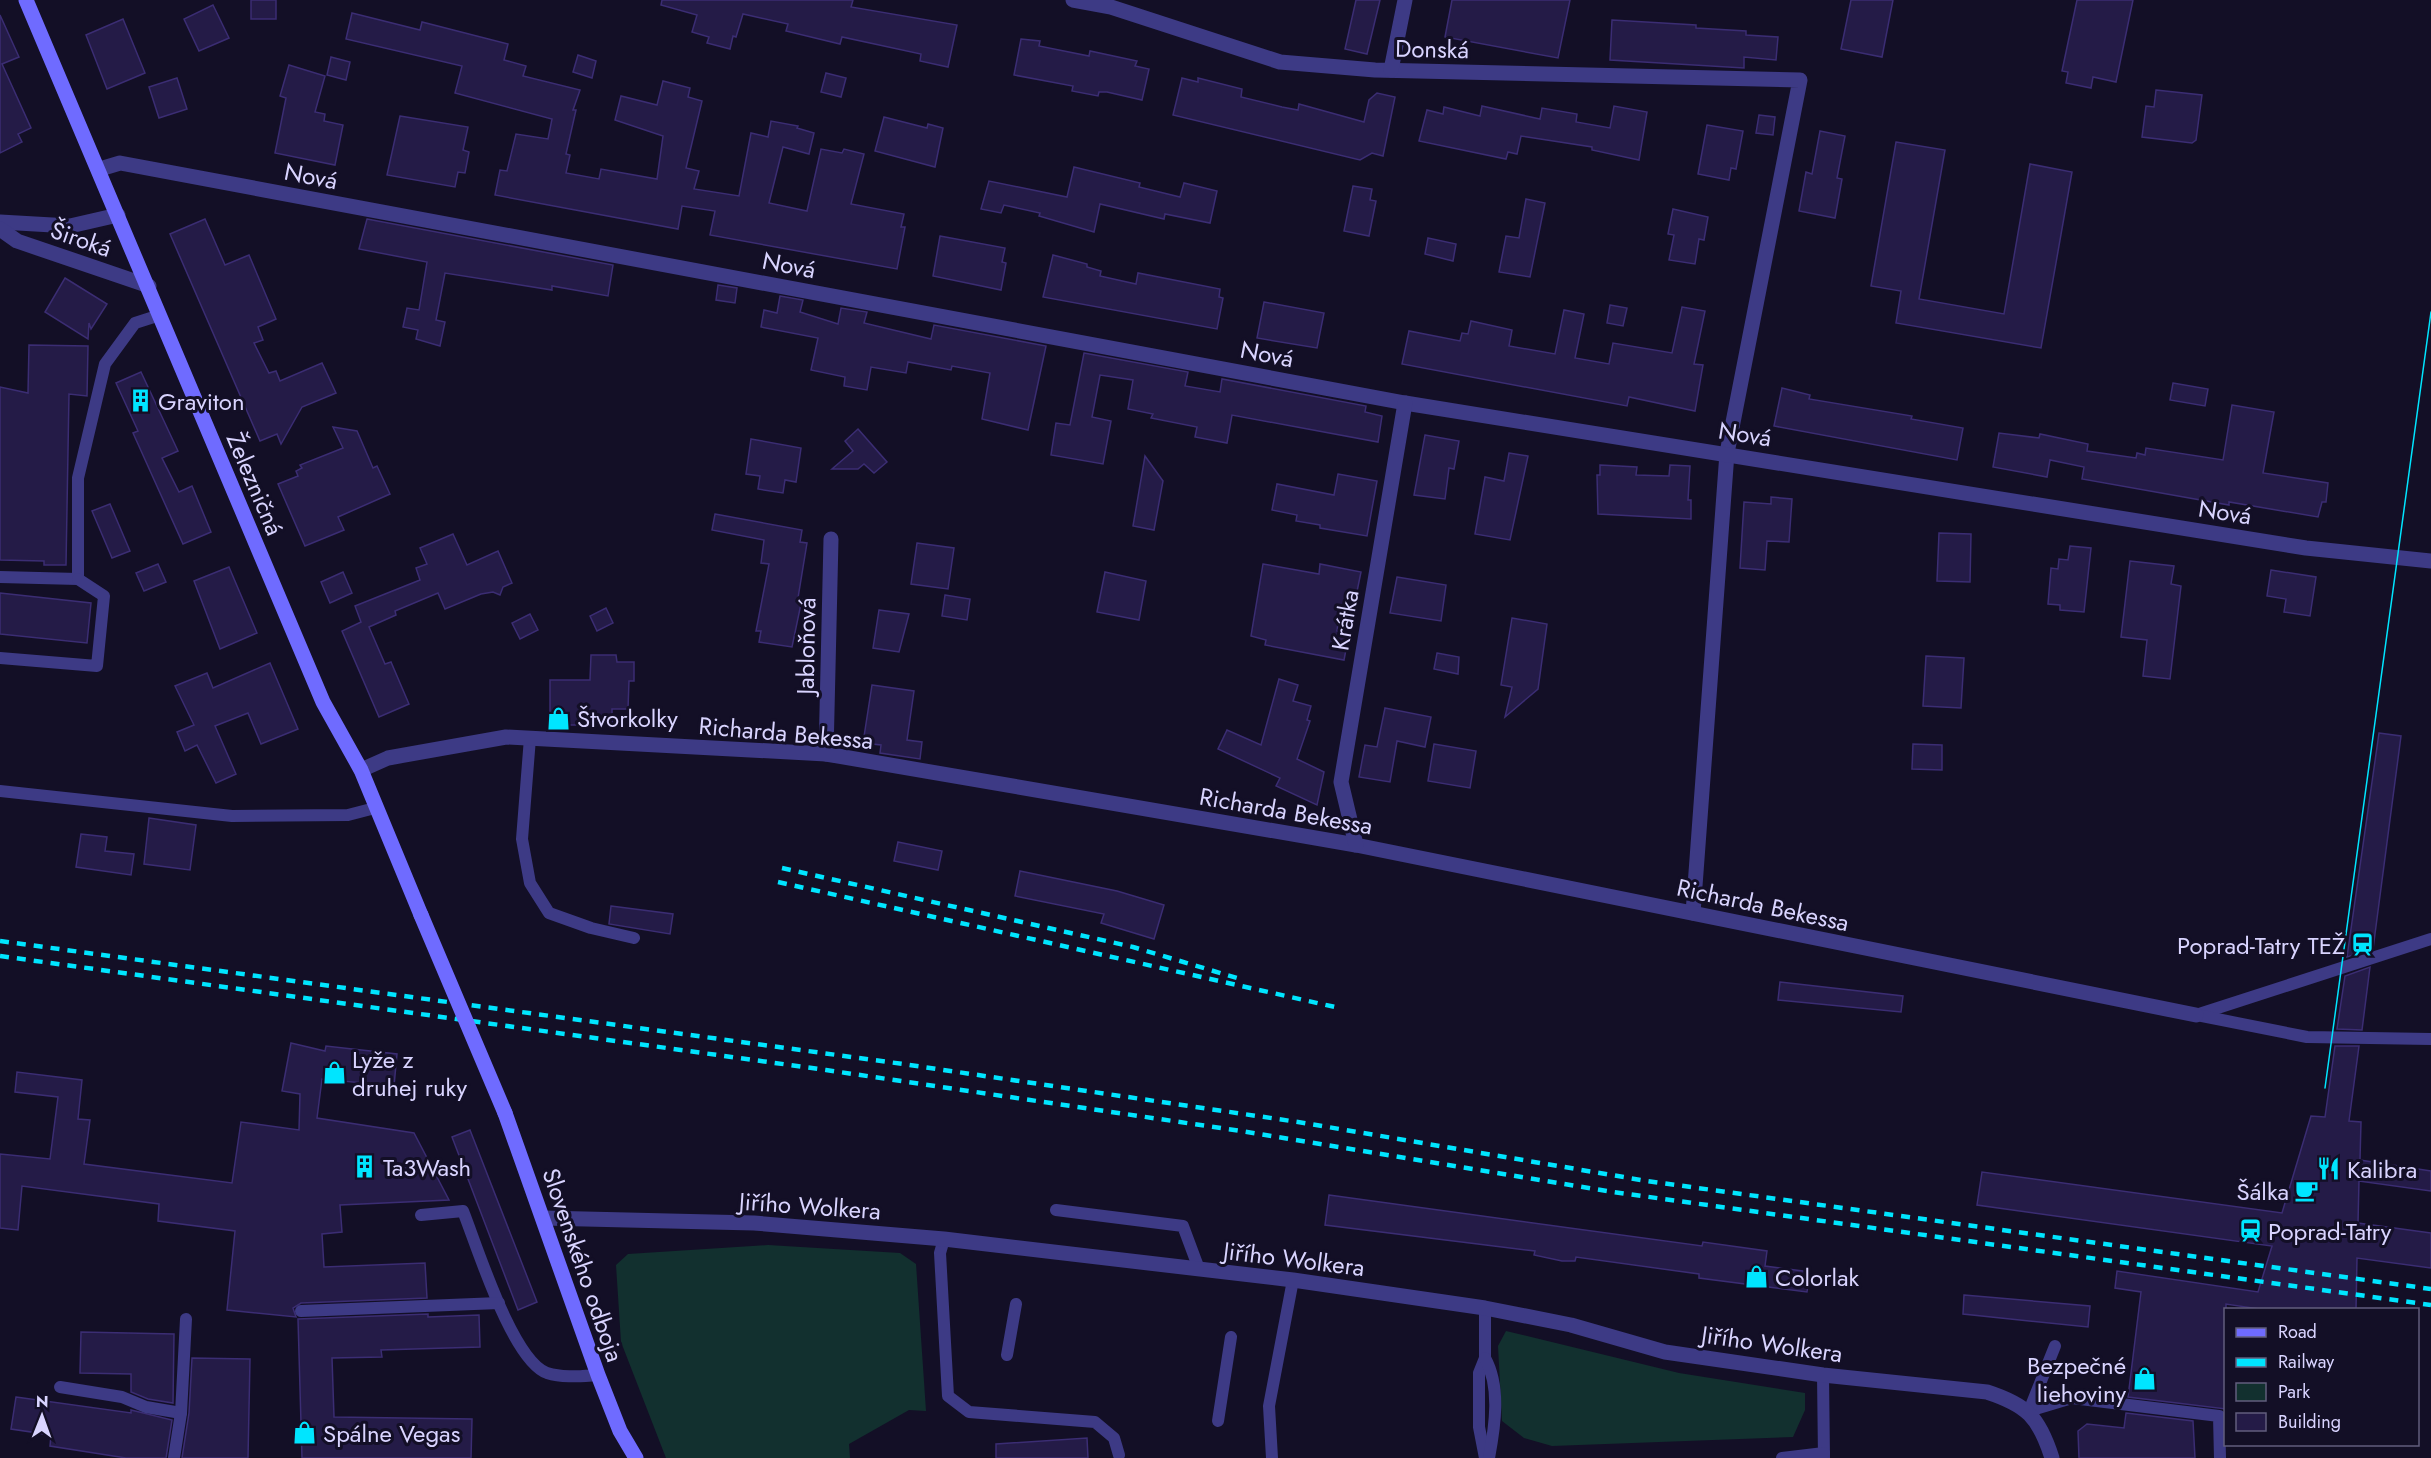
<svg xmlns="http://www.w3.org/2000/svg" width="2431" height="1458" viewBox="0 0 2431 1458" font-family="Jost,sans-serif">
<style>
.green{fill:#12302f}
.building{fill:#241b47;stroke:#3b2d73;stroke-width:1.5}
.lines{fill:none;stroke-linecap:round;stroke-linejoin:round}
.lane{stroke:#3d3a85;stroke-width:12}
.street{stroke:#3d3a85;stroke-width:15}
.secondary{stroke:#6f6bff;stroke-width:15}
.tram{stroke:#00e5ff;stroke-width:1.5}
.rail{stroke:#00e5ff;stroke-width:4.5;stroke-dasharray:9 8;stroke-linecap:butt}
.secondary-bridge{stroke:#6f6bff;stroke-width:15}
.labels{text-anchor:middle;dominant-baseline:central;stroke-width:6;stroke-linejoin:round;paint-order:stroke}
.street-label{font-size:24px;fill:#d9d4ff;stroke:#130f26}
.poi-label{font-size:24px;fill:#d9d4ff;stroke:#130f26;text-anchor:start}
</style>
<rect width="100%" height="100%" fill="#130f26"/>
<g class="green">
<path d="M768,1245L900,1253L916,1264L926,1411L909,1410L849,1444L850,1458H666L621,1342L616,1265L628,1254Z"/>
<path d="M1506,1331L1679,1373L1805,1393V1410L1793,1437L1552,1446L1524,1438L1502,1421L1498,1346Z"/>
</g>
<g class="building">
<rect x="251" y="0" width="25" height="19"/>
<path d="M662,0H853L851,7L957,25L948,67L920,61L921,54L842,37L840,44L786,31L788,24L743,14L736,37L733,36L730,49L707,43L709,37L692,32L697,15L661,5Z"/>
<path d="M1356,0H1380L1367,54L1345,49Z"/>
<path d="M1452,0H1570L1558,58L1445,37Z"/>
<path d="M1851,0H1893L1882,57L1841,49Z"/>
<path d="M2077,0H2133L2116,82L2093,77L2091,88L2066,83L2068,72L2062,71Z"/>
<path d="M213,5L229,38L199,51L184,19Z"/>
<path d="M352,13L420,30L422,22L508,44L504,60L526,66L523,76L580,90L573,110H576L566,154L570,155L566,173L599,179L601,169L657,179L663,136L615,120L621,96L657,105L663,81L690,88L688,97L702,101L686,168L699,171L694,189L739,196L751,133L768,137L771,121L798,126L797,128L814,133L809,154L783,147L769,203L807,211L821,149L842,153L844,149L864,154L851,204L904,214L901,227H905L897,269L710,235L715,211L682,206L678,229L495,195L500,170L507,171L516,134L548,139L552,119L455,93L462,66L346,39Z"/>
<path d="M0,15L19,57L2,64L31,128L18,134L22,142L0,153Z"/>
<path d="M123,19L145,73L107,89L86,35Z"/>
<path d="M1612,20L1696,25V28L1746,31V35L1778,37L1776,60L1744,57V68L1610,60Z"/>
<path d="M1021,39L1040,41L1039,46L1089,56L1090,51L1137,61L1135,66L1149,69L1142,100L1107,92H1099L1098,96L1072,91L1073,86L1014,75Z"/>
<path d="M578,55L596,61L592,78L573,72Z"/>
<path d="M331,57L350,62L346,80L327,75Z"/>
<path d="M289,65L325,76L315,112L325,114L324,121L343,125L335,165L275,153L286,98L280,96Z"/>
<path d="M826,73L846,78L841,97L821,92Z"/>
<path d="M177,78L187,109L159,118L149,87Z"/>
<path d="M1182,78L1198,82V78L1242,89L1241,97L1282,107L1298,110L1299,104L1364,122L1369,100L1377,93L1395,97L1383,156L1372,153L1360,160L1173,115Z"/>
<path d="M2156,90L2202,95L2196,140L2192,143L2142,137L2146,106L2154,107Z"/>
<path d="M1482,106L1540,119L1542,108L1577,114L1576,122L1610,128L1614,106L1647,112L1639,160L1592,150V147L1521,136L1517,154L1508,152L1506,159L1419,141L1427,110L1443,114L1444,107L1480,116Z"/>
<path d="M1759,115L1775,117L1773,135L1756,133Z"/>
<path d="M400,116L468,127L463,150L469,152L465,173L458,172L455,187L387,175Z"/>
<path d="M884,117L927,128L928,124L943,128L935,167L875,151Z"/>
<path d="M1707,125L1743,131L1736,169L1731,168L1729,180L1698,174Z"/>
<path d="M1820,131L1845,136L1837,178L1842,179L1835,218L1799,211L1806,172L1812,174Z"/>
<path d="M1896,142L1945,150L1919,299L2004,314L2030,164L2072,172L2041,348L1896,323L1901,291L1871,286Z"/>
<path d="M1074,167L1140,183L1139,187L1180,197L1184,183L1217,191L1210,223L1165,214L1164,219L1100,204L1094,232L1039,216L1040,213L1004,205L1001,213L981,209L989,181L1067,197Z"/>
<path d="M1353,186L1372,189L1370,200L1376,201L1369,236L1344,231Z"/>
<path d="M1526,199L1545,203L1530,277L1499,272L1506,236L1519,238Z"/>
<path d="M1673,209L1708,217L1704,240L1699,239L1695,264L1669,260L1674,235L1668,234Z"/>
<path d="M205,219L225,265L249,255L276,319L258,327L263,340L254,343L269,373L276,371L280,381L322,363L336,393L302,407L281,444L277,434L260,441L170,234Z"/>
<path d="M367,219L613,265L608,296L552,286V290L445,273L436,320L445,322L440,346L416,339L418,330L403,327L407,308L419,310L427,262L359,249Z"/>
<path d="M940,236L1005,248L1002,262L1006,263L1001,290L933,276Z"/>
<path d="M1428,238L1456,244L1453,261L1425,254Z"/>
<path d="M1053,255L1087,264V267L1101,271L1100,276L1136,284L1138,273L1220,289L1219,297L1223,298L1217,329L1043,297Z"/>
<path d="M65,278L107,304L91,329L89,323L88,339L45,312Z"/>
<path d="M718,285L737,288L735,303L716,300Z"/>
<path d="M780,296L803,300L800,312L838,324L841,308L867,312L864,323L931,339L934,325L1046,346L1028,430L982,419L990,373L952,366L951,370L908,362L906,373L871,367L867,390L844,386L845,377L811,370L818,338L761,327L764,310L777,313Z"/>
<path d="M1264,302L1324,313L1317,348L1257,338Z"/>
<path d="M1610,305L1627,308L1623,326L1607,323Z"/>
<path d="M1682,307L1705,311L1694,364L1703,365L1695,411L1629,397L1627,406L1402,364L1409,331L1460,341L1462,333L1468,334L1471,321L1512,330L1509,346L1555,354L1564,310L1584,314L1575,358L1609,364L1613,343L1672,353Z"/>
<path d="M29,345L88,346L87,396L69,394L66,565H44V561L0,560V387L28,393Z"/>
<path d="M1084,353L1188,372L1185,386L1220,392L1222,379L1366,406L1365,412L1382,416L1378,442L1232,415L1227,443L1195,437L1197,427L1151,418L1153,414L1128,409L1133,380L1100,375L1092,417L1111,421L1103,464L1051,455L1056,423L1070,425Z"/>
<path d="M141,372L178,451L162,458L179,492L192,486L211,532L183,544L133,433L138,431L116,383Z"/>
<path d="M2173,383L2208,389L2205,406L2170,400Z"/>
<path d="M1782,388L1810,395L1809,399L1912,416L1911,419L1963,428L1957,460L1774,426Z"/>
<path d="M2232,405L2274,412L2263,473L2328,483L2326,502H2322L2318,517L2229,502V505L2082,479L2084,467L2050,460L2047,477L1993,467L1999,433L2039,438L2040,434L2088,444L2087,451L2136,458L2137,453L2145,455L2146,448L2223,460Z"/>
<path d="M333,427L357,431L373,468L377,466L390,494L338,517L344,530L305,546L278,484L298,476L296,471L302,468L300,465L343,448Z"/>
<path d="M858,429L887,462L874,473L864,464L858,469H832L853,451L845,441Z"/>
<path d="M1425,435L1459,441L1454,469L1449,468L1445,499L1414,495Z"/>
<path d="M751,439L801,448L796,482L785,480L783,493L758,489L760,476L746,474Z"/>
<path d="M1509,453L1528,456L1510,540L1475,534L1485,477L1504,481Z"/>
<path d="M1145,456L1163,481L1154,530L1133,526Z"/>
<path d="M1600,465L1637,467L1636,475L1669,476L1670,465L1690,466L1688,500H1691V519L1598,514L1597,475H1600Z"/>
<path d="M1338,474L1377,481L1367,536L1320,528V525L1296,521L1297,515L1272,510L1277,484L1334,495Z"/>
<path d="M1771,497L1792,499L1789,542L1767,541L1765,570L1740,568L1744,502L1771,504Z"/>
<path d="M110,504L130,551L112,558L92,511Z"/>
<path d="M715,514L802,530L800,542L807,543L798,598L802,599L792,647L759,642L761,631H756L769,564L761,563L764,540L712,530Z"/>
<path d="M1939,533L1971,534L1970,582L1937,581Z"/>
<path d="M453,534L467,565L498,551L512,583L503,587L500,595L493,592L481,594L445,609L438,593L395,611L396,615L369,627L385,664L391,662L409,704L379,717L342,631L361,622L355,606L420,580L416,568L427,564L420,548Z"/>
<path d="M917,543L954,548L948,589L911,584Z"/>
<path d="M2070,546L2091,548L2084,612L2060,610V605L2048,604L2051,568L2058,569L2059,559L2068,560Z"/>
<path d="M2130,561L2174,566L2171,584L2181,586L2170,679L2143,676L2147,640L2121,637Z"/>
<path d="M158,564L166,582L144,591L136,573Z"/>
<path d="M1263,564L1319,574L1320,564L1361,572L1353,611L1340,609L1337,631L1349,634L1344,660L1265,645L1266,640L1251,636Z"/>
<path d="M229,567L257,633L220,649L194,581Z"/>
<path d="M2271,570L2316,577L2310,616L2284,612L2286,599L2267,596Z"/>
<path d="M343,572L352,593L330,603L321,582Z"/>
<path d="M1105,572L1146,581L1139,620L1097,612Z"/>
<path d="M1397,577L1446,585L1441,621L1390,613Z"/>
<path d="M0,593L91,603L87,643L0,634Z"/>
<path d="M945,595L970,599L967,620L942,616Z"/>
<path d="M606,608L613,623L597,631L590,616Z"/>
<path d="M879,610L909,614L899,652L873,648Z"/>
<path d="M530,614L538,630L520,639L512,623Z"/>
<path d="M1512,618L1547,624L1538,689L1505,717L1512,687L1501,685Z"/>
<path d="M1437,653L1459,657L1458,674L1434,669Z"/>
<path d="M591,655H616L617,662H634V681H629L628,709H612V725H550V680H590Z"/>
<path d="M1926,656L1964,658L1961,708L1923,706Z"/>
<path d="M270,663L298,729L261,744L248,713L215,726L236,774L216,783L197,745L185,751L177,732L194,725L175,686L207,673L213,688Z"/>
<path d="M1279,679L1298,685L1293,701L1311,706L1307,720L1310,721L1297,759L1324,772L1317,805L1276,786L1280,778L1218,749L1227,730L1261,745Z"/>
<path d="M872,685L914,691L907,740L922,742L920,759L880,753L881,745L863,743Z"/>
<path d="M1385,708L1431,717L1425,747L1397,741L1390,782L1359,777L1365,745L1377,747Z"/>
<path d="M2379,733L2401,736L2373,949L2347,957Z"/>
<path d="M1434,744L1476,751L1470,788L1428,781Z"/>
<path d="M1913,744L1942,745V770L1912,769Z"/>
<path d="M149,818L196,825L190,870L144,864Z"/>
<path d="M81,834L107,837L105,851L134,854L131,875L76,867Z"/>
<path d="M898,842L942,851L938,870L894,861Z"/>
<path d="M1020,871L1117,891L1164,905L1154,939L1101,923L1104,914L1015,896Z"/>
<path d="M611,906L673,914L670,934L609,924Z"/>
<path d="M2370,967L2362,1030L2337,1029L2345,976Z"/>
<path d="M1780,982L1903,996L1901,1012L1778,1000Z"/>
<path d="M291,1043L325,1051L326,1046L397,1054L394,1086L322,1079L317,1118L414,1133L449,1200L340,1205L342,1232L322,1234L324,1267L425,1263L427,1298L301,1303L293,1308L296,1317L227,1310L235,1231L158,1221L159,1204L22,1186L18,1230L0,1228V1154L50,1159L58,1097L15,1092L17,1072L82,1080L78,1119L90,1120L84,1164L232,1183L241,1122L299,1130L300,1094L282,1091Z"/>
<path d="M2335,1046H2359L2349,1121L2361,1122L2360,1160L2431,1171V1191L2359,1181L2358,1223L2431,1233V1268L2357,1258L2356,1310H2266L2226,1304V1409L2128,1397L2141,1292L2115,1288L2117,1271L2258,1292L2272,1246L1977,1205L1982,1172L2282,1213L2311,1116L2325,1117Z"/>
<path d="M470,1130L537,1302L518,1310L452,1137Z"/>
<path d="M1329,1195L1702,1246L1703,1242L1767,1251L1765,1266L1810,1272L1807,1292L1699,1278V1274L1576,1257L1575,1261H1562L1534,1255L1535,1251L1325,1225Z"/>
<path d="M1964,1295L2090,1306L2088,1327L1963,1314Z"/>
<path d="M428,1314V1317L479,1315L480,1347L381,1350L382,1357L332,1358L334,1417L472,1419L471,1458H302L298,1319Z"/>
<path d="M81,1332L174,1334L173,1403L148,1399L131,1392V1374L80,1373Z"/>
<path d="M192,1358L250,1359L248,1458H182L189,1413Z"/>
<path d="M16,1397L131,1413V1410L172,1420L166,1458H126L50,1446L51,1435L11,1429Z"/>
<path d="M2126,1413L2193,1421L2195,1458H2079L2078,1431L2087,1424L2124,1428Z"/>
<path d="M1087,1438L1088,1458H996V1444Z"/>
</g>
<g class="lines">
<g class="lane">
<path d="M0,577L78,579V478L105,364L135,323L160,315"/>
<path d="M0,658L97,666L104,596L78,579"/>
<path d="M530,738L522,839L530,883L549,913L591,928L634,938"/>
<path d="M0,791L232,816L348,815L375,808"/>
<path d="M2196,1015L2431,939"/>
<path d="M2197,1015L2307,1037L2431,1039"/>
<path d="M1056,1210L1183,1226L1199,1269"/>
<path d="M421,1215L463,1211C477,1246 512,1360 547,1373C563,1378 581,1376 598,1375"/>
<path d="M944,1239L940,1253L948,1396L969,1412L1095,1422L1114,1438L1119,1455"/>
<path d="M1485,1308V1358L1479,1373V1427L1485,1458"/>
<path d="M301,1311L499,1303"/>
<path d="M1007,1355L1016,1304"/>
<path d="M1485,1358C1501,1387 1495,1426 1489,1458"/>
<path d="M1823,1375L1824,1458"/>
<path d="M60,1387L122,1397L146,1407L181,1413"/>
<path d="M2029,1411L2072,1398L2219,1416L2220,1458"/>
<path d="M2029,1411L2055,1346"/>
<path d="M1218,1421L1231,1337"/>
<path d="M174,1458L181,1413L186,1319"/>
<path d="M1272,1458L1269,1406L1293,1280"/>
<path d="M1782,1458L1824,1453"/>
</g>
<g class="street">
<path d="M1073,0L1111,7L1280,62L1375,70L1800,80L1727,453L1693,913"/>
<path d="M1391,70L1405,0"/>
<path d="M100,169L120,163L1405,403L2306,548L2431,561"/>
<path d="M0,222L70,226L118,215"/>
<path d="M0,229L17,241L149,286"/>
<path d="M826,754L831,539"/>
<path d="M361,770L388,758L506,737L826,754L1356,845L2196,1015"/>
<path d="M1356,845L1341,782L1405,403"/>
<path d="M543,1218L754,1223L944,1239L1293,1280L1485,1308L1571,1325L1665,1352L1823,1375L1987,1392C2027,1405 2039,1417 2052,1458"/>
</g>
<g class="secondary">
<path d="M26,0L323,702L361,770L421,915"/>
<path d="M505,1113L598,1375L620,1431L636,1458"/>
</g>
<path class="tram" d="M2325,1088L2431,312"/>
<g class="rail">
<path d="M782,868L1133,947L1237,978"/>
<path d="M778,882L1335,1007"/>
<path d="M0,941L903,1064L1298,1122L1647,1181L2431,1289"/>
<path d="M0,956L826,1070L1241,1131L1613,1192L2431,1305"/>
</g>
<path class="secondary-bridge" d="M421,915L505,1113"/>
</g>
<defs>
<symbol id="building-bare" viewBox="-9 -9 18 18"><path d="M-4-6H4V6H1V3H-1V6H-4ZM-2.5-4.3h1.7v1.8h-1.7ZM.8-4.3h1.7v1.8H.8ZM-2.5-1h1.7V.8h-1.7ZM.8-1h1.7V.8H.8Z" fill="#00e5ff" stroke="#130f26" stroke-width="2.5" paint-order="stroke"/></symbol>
<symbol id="shop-bare" viewBox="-9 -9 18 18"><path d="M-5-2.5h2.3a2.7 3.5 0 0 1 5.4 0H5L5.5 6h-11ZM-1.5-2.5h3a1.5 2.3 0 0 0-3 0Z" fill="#00e5ff" stroke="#130f26" stroke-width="2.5" paint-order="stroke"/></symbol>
<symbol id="station-bare" viewBox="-9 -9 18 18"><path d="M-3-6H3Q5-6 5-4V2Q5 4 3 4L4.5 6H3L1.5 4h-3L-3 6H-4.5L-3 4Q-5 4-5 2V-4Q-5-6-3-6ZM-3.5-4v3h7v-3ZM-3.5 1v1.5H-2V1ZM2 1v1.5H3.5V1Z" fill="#00e5ff" stroke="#130f26" stroke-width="2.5" paint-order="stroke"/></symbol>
<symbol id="restaurant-bare" viewBox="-9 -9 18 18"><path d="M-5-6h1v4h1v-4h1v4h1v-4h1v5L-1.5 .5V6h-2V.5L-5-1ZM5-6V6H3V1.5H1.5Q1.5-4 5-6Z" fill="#00e5ff" stroke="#130f26" stroke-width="2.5" paint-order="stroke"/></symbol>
<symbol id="cafe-bare" viewBox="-9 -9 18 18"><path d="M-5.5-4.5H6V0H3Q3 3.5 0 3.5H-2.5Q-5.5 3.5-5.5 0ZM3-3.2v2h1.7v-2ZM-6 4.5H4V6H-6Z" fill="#00e5ff" stroke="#130f26" stroke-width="2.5" paint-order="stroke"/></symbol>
</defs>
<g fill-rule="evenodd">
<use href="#building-bare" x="124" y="384" width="33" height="33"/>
<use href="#shop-bare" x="542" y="702" width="33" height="33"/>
<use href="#station-bare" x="2346" y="928" width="33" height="33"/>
<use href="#shop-bare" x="318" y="1056" width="33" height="33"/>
<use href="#building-bare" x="348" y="1150" width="33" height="33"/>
<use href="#restaurant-bare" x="2312" y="1152" width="33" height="33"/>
<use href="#cafe-bare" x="2290" y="1174" width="33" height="33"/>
<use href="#station-bare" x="2234" y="1214" width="33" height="33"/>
<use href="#shop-bare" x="1740" y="1260" width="33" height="33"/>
<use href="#shop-bare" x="2128" y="1362" width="33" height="33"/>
<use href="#shop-bare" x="288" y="1416" width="33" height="33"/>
</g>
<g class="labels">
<g class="street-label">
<text transform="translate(1432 49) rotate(1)">Donská</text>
<text transform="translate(311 176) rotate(11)">Nová</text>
<text transform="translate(81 239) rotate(19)">Široká</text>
<text transform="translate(789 265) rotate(11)">Nová</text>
<text transform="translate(1267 354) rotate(11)">Nová</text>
<text transform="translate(1745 434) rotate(9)">Nová</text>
<text transform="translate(255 484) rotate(67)">Železničná</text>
<text transform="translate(2225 512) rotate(9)">Nová</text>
<text transform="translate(1345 620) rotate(-80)">Krátka</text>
<text transform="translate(806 646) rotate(-89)">Jabloňová</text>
<text transform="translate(786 733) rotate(5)">Richarda Bekessa</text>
<text transform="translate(1286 811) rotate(10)">Richarda Bekessa</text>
<text transform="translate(1763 905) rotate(12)">Richarda Bekessa</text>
<text transform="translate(810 1206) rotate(4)">Jiřího Wolkera</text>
<text transform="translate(1294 1259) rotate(7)">Jiřího Wolkera</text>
<text transform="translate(583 1265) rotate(71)">Slovenského odboja</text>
<text transform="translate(1772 1344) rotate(8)">Jiřího Wolkera</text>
</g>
<g class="poi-label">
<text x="158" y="401">Graviton</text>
<text x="577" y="718">Štvorkolky</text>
<text x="2345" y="945" text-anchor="end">Poprad-Tatry TEŽ</text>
<text x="352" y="1059">Lyže z<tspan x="352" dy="28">druhej ruky</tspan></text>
<text x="383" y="1167">Ta3Wash</text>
<text x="2347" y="1169">Kalibra</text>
<text x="2289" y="1191" text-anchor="end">Šálka</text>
<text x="2268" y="1231">Poprad-Tatry</text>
<text x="1775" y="1277">Colorlak</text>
<text x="2126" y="1365" text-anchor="end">Bezpečné<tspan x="2126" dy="28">liehoviny</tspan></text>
<text x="323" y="1433">Spálne Vegas</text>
</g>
</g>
<rect x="2224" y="1308" width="195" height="138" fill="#130f26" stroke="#625e7d" stroke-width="1.5"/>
<rect x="2236" y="1328" width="30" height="9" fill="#6f6bff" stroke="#625e7d" stroke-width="1.5"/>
<text x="2278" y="1338" font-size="18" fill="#d9d4ff">Road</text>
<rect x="2236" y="1358" width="30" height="9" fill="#00e5ff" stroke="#625e7d" stroke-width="1.5"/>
<text x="2278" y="1368" font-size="18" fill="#d9d4ff">Railway</text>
<rect x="2236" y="1383" width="30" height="18" fill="#12302f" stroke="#625e7d" stroke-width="1.5"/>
<text x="2278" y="1398" font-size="18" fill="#d9d4ff">Park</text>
<rect x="2236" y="1413" width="30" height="18" fill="#241b47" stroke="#625e7d" stroke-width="1.5"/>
<text x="2278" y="1428" font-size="18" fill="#d9d4ff">Building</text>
<g transform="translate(42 1416) rotate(1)" stroke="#130f26" stroke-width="4.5" paint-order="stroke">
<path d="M0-4.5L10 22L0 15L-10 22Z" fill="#d9d4ff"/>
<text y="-9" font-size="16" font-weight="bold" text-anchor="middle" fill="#d9d4ff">N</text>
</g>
</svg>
